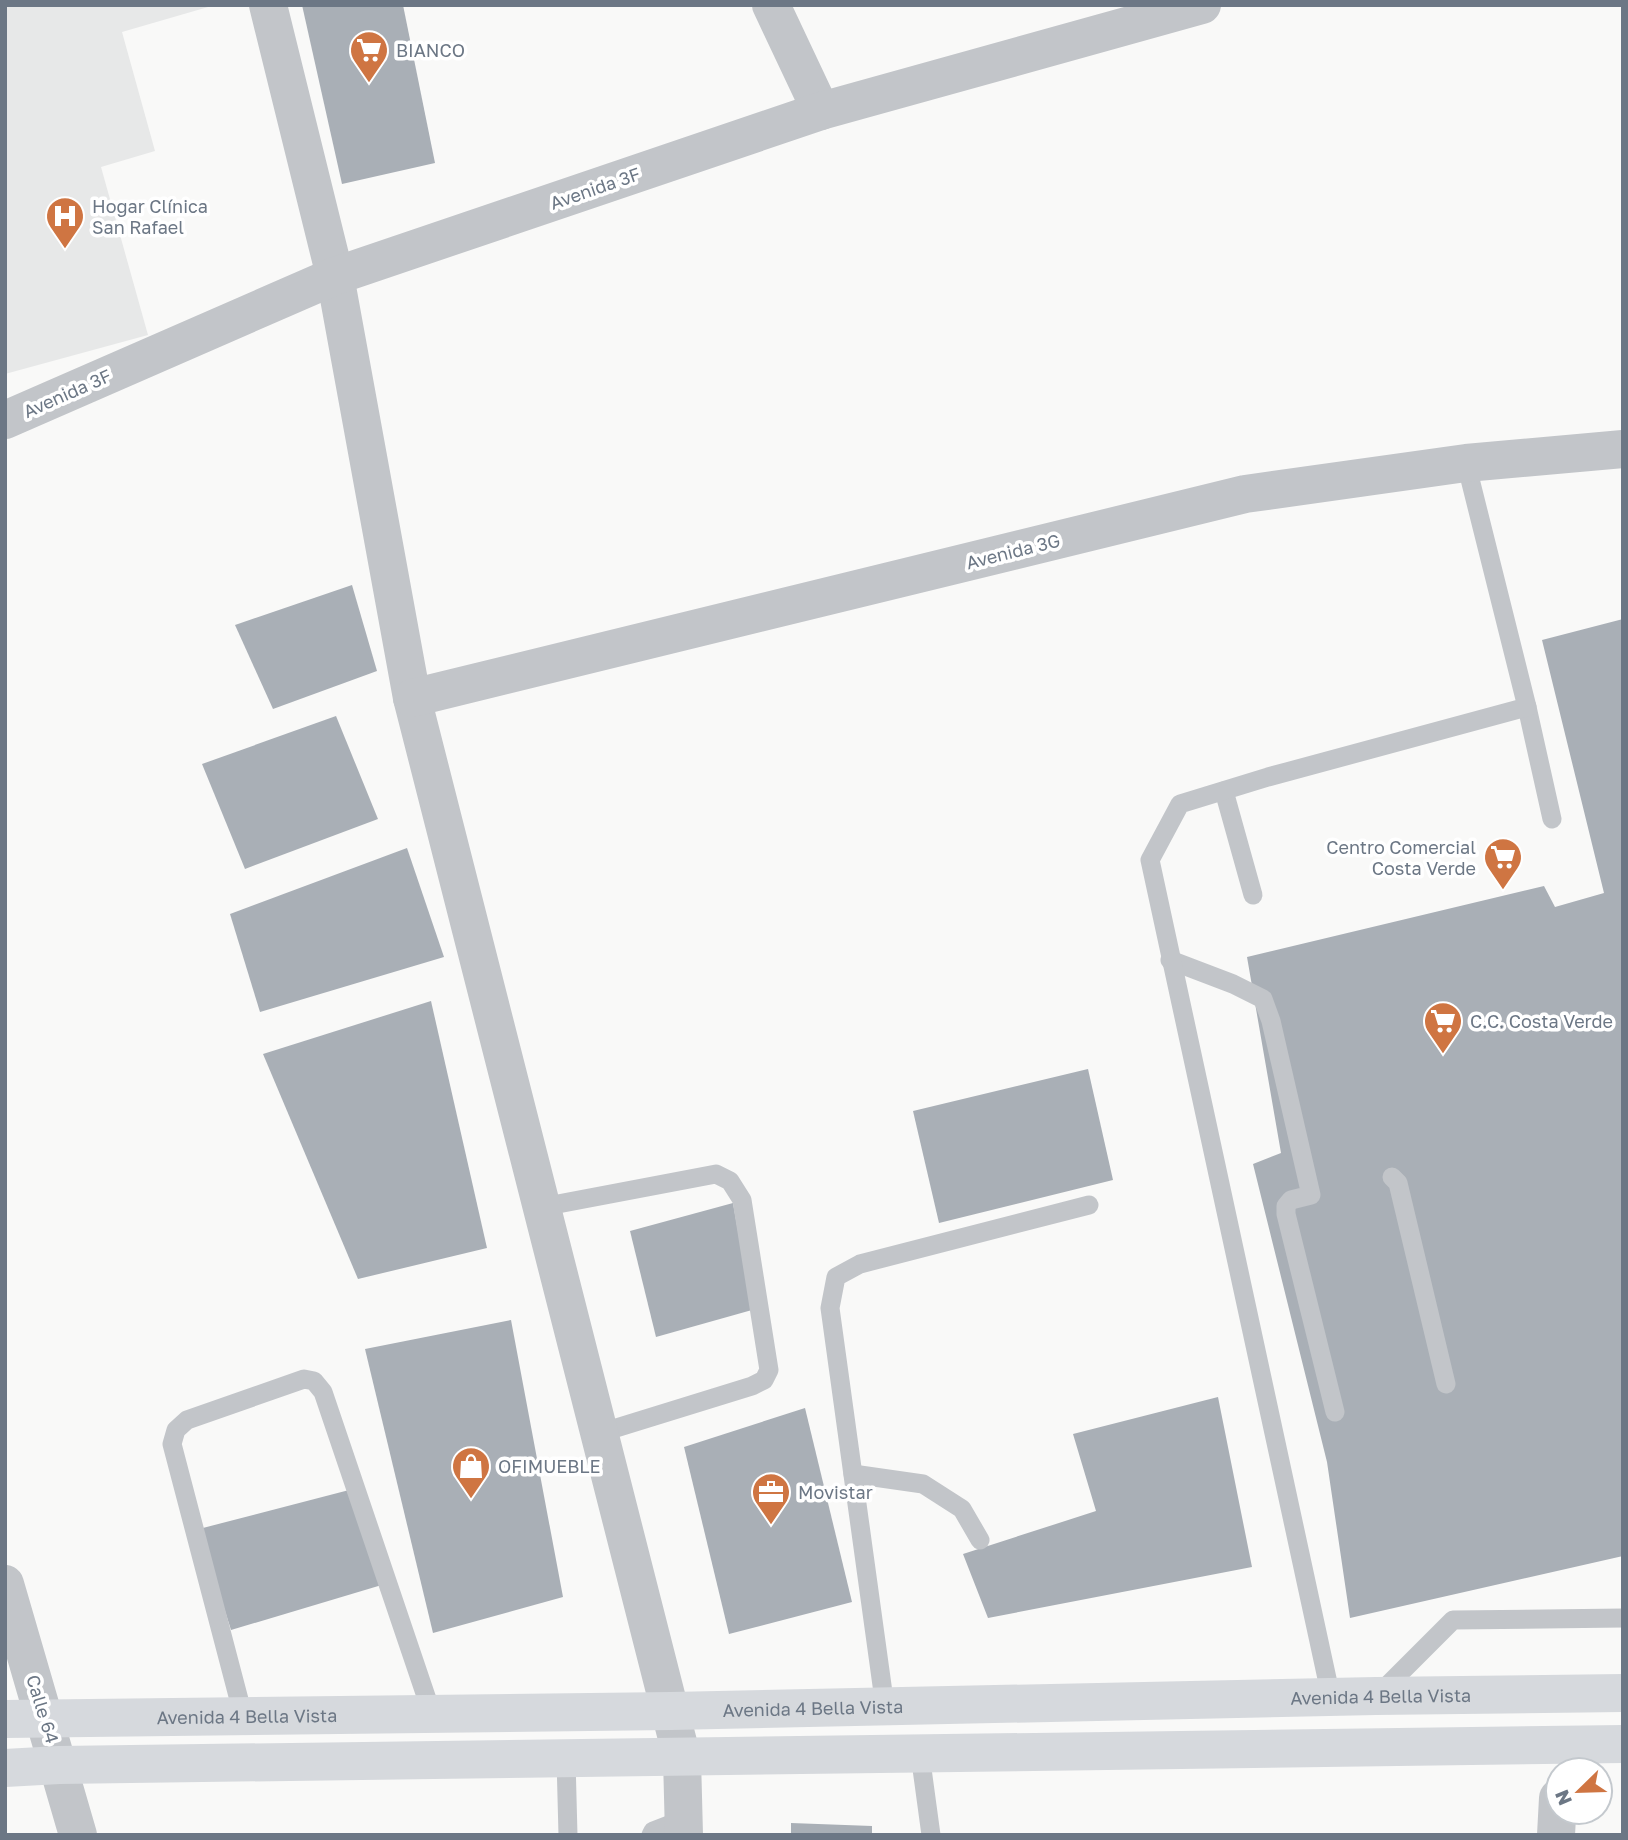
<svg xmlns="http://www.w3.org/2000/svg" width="1628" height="1840" viewBox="0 0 1628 1840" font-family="'Golos Text',sans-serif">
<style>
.built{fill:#e7e8e8}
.building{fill:#a9afb6}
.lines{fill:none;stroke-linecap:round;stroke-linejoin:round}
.lane{stroke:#c2c5c9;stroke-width:19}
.street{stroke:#c2c5c9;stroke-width:38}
.secondary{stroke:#d6d9dd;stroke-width:38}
.labels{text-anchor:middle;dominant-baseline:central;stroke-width:7;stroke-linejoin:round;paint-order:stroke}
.poi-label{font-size:18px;fill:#6c7785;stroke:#fff;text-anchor:start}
.street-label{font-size:18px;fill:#6c7785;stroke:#fff}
</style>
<rect width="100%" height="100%" fill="#f9f9f8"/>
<path class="built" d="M5,5H215L122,32L155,151L101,167L148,335L5,374Z"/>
<g class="building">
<path d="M302,5H403L435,163L342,184Z"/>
<path d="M352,585L377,671L273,709L235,625Z"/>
<path d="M1623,619V1556L1350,1618L1327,1462L1253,1164L1281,1153L1247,957L1544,886L1555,907L1604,893L1542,640Z"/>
<path d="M336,716L378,819L245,869L202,764Z"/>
<path d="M407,848L444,957L260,1012L230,914Z"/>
<path d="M431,1001L487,1248L358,1279L263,1054Z"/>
<path d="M1088,1069L1113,1180L939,1223L913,1111Z"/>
<path d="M733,1203L752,1310L656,1337L630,1231Z"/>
<path d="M511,1320L563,1597L433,1633L365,1349Z"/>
<path d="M1218,1397L1252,1567L988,1618L963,1554L1096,1511L1073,1434Z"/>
<path d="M805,1408L852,1602L729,1634L684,1447Z"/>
<path d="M353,1489L385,1584L231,1630L199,1529Z"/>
<path d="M791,1823L872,1826V1835H791Z"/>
</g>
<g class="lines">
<g class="lane">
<path d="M1527,707L1552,819"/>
<path d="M1224,791L1253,895"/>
<path d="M1170,960L1233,984L1263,999L1271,1021L1311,1195L1291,1200L1286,1206V1214L1335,1412"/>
<path d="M1392,1177L1398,1183L1446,1384"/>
<path d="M542,1207L716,1174L730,1181L742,1200L769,1370L764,1380L752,1386L600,1433"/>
<path d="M853,1474L923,1484L962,1509L980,1540"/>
<path d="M1378,1695L1453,1620L1623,1618"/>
<path d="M1331,1697L1150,860L1180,804L1268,777L1527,707L1466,463"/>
<path d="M885,1707L830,1308L836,1277L860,1264L1089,1205"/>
<path d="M243,1715L172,1444L176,1430L187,1420L304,1379L314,1381L323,1392L432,1714"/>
<path d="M920,1754L931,1835"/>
<path d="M566,1759L568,1835"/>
<path d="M651,1835L653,1831L684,1819"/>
</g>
<g class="street">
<path d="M268,5L335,276L412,698L682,1758L684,1835"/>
<path d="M771,5L821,111"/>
<path d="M5,420L335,276L821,111L1202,5"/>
<path d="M412,698L1245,494L1466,463L1623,449"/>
<path d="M5,1584L78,1835"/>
<path d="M1556,1835L1558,1798"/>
</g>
<g class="secondary">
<path id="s1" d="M5,1719L671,1711L1376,1696L1623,1693"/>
<path d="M5,1768L59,1765L1623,1744"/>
</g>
</g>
<defs>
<symbol id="supermarket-pin" viewBox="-11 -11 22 30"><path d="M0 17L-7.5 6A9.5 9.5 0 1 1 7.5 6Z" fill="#cf7542" stroke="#fff"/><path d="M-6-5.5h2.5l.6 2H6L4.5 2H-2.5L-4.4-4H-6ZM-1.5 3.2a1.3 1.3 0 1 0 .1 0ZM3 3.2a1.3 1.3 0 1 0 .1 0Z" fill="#fff"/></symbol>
<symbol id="hospital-pin" viewBox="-11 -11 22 30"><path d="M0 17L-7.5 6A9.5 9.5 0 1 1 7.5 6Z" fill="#cf7542" stroke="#fff"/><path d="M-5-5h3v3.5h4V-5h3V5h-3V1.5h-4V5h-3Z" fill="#fff"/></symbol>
<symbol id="shop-pin" viewBox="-11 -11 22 30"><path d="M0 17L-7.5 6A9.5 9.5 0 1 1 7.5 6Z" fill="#cf7542" stroke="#fff"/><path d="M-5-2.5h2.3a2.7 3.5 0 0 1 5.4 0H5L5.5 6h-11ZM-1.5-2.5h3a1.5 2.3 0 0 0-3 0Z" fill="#fff"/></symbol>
<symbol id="office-pin" viewBox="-11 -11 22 30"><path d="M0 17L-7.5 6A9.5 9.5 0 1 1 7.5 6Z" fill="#cf7542" stroke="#fff"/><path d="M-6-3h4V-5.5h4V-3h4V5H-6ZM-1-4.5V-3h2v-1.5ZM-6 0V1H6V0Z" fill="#fff"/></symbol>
</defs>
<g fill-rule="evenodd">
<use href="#supermarket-pin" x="347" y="28" width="44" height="60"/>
<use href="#hospital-pin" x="43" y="194" width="44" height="60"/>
<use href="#supermarket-pin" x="1481" y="835" width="44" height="60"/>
<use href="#supermarket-pin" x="1421" y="999" width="44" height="60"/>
<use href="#shop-pin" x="449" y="1444" width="44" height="60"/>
<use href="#office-pin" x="749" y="1470" width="44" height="60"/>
</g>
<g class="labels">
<g class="poi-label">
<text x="396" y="50">BIANCO</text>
<text x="92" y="206">Hogar Clínica<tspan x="92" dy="21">San Rafael</tspan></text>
<text x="1476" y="847" text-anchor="end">Centro Comercial<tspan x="1476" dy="21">Costa Verde</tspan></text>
<text x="1470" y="1021">C.C. Costa Verde</text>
<text x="498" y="1466">OFIMUEBLE</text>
<text x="798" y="1492">Movistar</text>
</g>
<g class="street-label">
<text transform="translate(595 188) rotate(-19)">Avenida 3F</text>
<text transform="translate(67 393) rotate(-24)">Avenida 3F</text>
<text transform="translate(1013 551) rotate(-14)">Avenida 3G</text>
<text stroke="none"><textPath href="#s1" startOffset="1376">Avenida 4 Bella Vista</textPath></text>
<text stroke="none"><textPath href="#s1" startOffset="808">Avenida 4 Bella Vista</textPath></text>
<text transform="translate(43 1709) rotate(73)">Calle 64</text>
<text stroke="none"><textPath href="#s1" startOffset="242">Avenida 4 Bella Vista</textPath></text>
</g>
</g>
<rect width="1628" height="1840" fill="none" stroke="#6c7785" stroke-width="14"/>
<g transform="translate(1579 1791) rotate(247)"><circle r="33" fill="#ffffff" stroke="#c4c9ce" stroke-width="2"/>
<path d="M0-5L12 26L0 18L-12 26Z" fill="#cf7542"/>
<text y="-10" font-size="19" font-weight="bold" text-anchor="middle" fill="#6c7785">N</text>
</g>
</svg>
